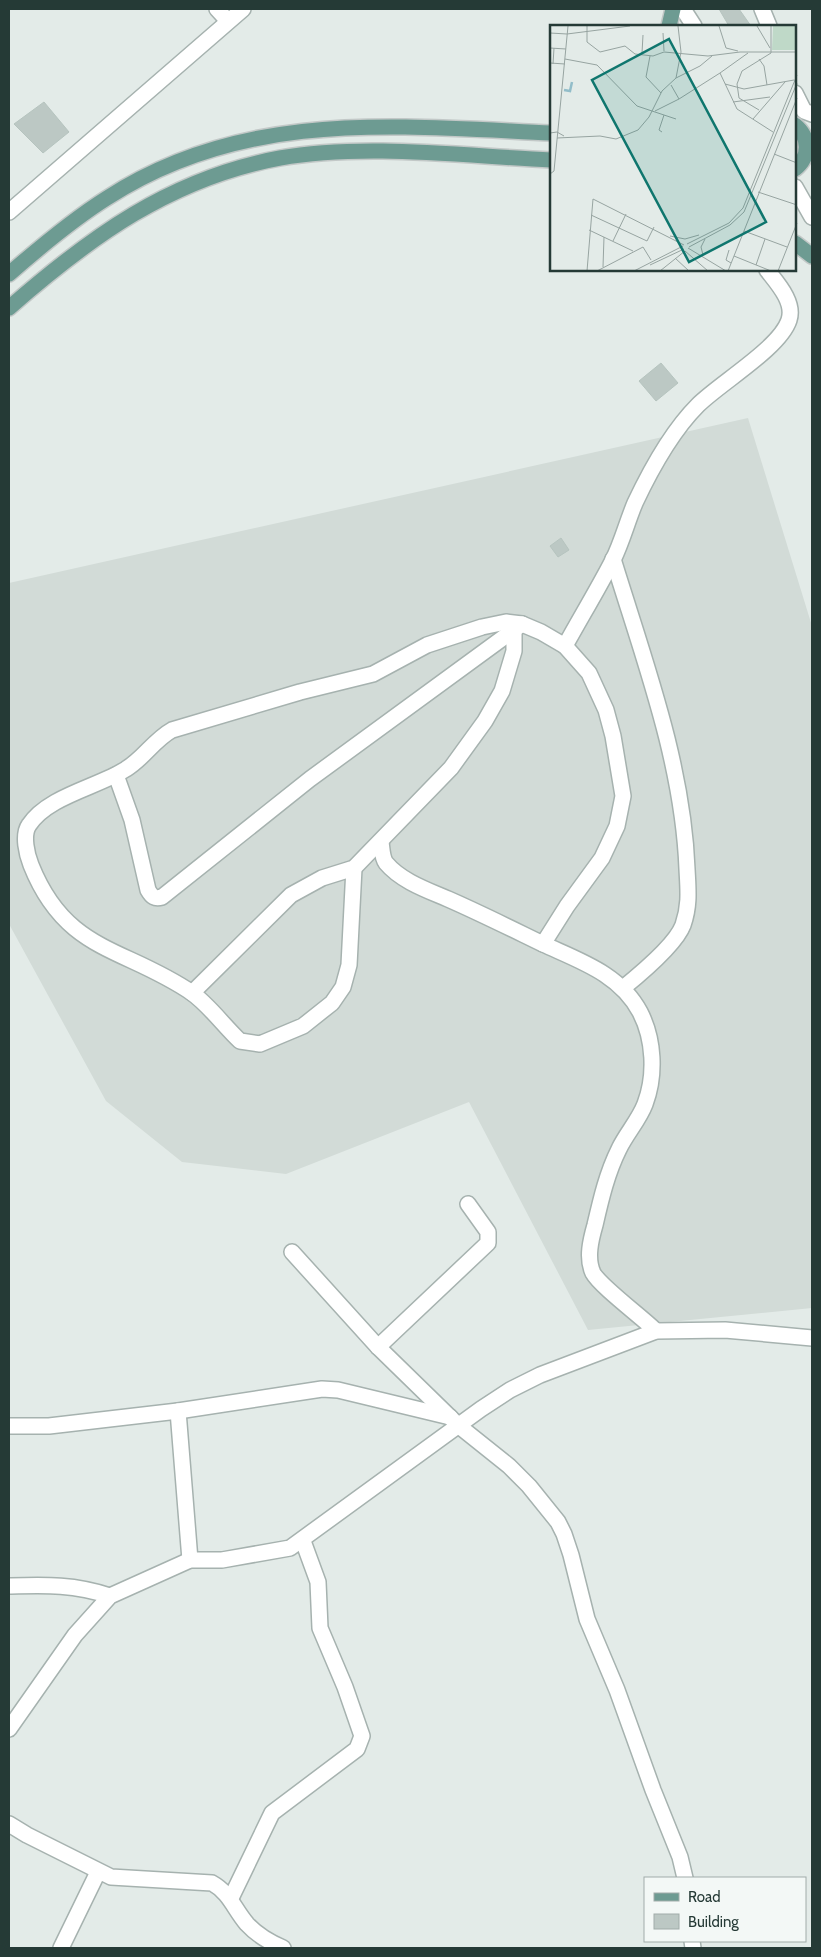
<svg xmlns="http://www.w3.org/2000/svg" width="821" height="1957" viewBox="0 0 821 1957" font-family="Cabin,sans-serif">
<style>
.built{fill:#d2dbd7}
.building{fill:#bcc8c4;stroke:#b6c4bf}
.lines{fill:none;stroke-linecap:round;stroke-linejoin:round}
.minor-casing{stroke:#a6b2af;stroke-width:18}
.major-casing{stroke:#c2c8c7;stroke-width:18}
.minor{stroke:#fff;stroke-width:15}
.major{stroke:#6d9b92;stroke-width:15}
.inset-river{fill:none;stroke:#92bdc9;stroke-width:2.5}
.inset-road{fill:none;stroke:#97a4a1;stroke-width:1}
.view{fill:#0f766e;fill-opacity:0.15;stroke:#0f766e;stroke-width:2.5}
.inset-edge{fill:none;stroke:#253a36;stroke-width:2.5}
</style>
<rect width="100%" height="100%" fill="#e3ebe8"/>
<path class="built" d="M748,418L812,626V1308L588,1330L469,1102L286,1174L182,1162L106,1101L9,924V583Z"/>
<g class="building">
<path d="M719,9H739L751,26H729Z"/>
<path d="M44,102L69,132L43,153L14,124Z"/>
<path d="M661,363L678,383L656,401L639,381Z"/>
<path d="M561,538L569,550L558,557L550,546Z"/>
</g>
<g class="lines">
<defs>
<g id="minor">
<path d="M217,9L228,21"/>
<path d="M683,9L694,26"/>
<path d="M762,9L769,26"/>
<path d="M795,93L804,111L812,114"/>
<path d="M795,187L812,217"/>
<path d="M9,212L243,9"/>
<path d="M613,559C644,660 683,763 687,869C688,889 690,905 683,925C676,944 639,975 623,988"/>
<path d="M565,646C581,617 598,589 613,560C622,542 627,522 635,503C651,469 671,432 698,405C720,383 780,348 789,320C795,302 777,283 767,270"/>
<path d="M116,775L132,820L148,890C152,897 155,899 162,897L310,779L522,624"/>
<path d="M381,842C382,848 382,858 386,863C401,881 427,890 448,899C480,913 512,929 543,944C580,961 620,974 640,1012C654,1039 656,1075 645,1104C639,1120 626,1134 619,1149C607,1173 601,1199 595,1225C591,1239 586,1258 593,1273C600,1286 643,1318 656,1331"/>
<path d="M354,868L349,965L343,987L332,1003L303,1026L260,1044L240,1041C224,1026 209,1005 192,993C125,947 66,953 31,865C27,855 22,835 29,825C48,796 98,787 126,769C144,758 154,740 172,730L300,692L373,674L427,645L482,627L506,622L522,624L541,632L565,646L589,673L606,710L613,736L623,796L617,826L602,858L567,906L543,944"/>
<path d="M192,993L291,895L322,878L354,868L451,768L485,721L502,691L514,651V630"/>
<path d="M292,1252L378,1347L459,1426L509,1466L529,1486L558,1522L564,1534L571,1555L587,1619L617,1690L653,1790L680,1857L685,1878"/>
<path d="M378,1347L488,1243V1232L468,1204"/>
<path d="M9,1426H49L178,1411"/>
<path d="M190,1560L178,1411L322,1389L338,1390L450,1417"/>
<path d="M9,1586C46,1585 74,1584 110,1596"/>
<path d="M9,1729L75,1635L110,1596L190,1560H222L290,1548L481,1409L510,1390L540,1375L656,1331L725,1330L812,1338"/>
<path d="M9,1824L27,1835L111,1877L212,1883C230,1893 234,1909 247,1924C257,1935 269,1942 283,1948"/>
<path d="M231,1898L272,1813L357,1749L362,1736L345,1687L320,1628L318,1582L303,1541"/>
<path d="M692,1941L693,1948"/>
<path d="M61,1948L98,1872"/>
</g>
<g id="major">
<path d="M669,26L673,9"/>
<path d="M795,125C810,137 810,157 795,169"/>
<path d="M795,243L812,256"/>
<path d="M9,274C40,247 72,220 107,198C244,109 396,126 551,133"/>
<path d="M9,308C90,237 171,178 280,158C365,143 464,156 551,160"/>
</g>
</defs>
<use href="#minor" class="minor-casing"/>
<use href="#major" class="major-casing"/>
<use href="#minor" class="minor"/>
<use href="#major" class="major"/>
</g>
<g transform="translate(550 25)">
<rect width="246" height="246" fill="#e3ebe8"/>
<path d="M223,1H246V25H222Z" fill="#bfd9c8"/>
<path class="inset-river" d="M14,65L20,66L22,57"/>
<path class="inset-road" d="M37,1V17L50,27L75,21L85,29L103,31L114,27L158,31L190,27H247M169,1L176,23L188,26M207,1L220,23M0,8L17,9L80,1M113,8L114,26M0,23L16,24M92,28L93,10M198,28L170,48L187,84L223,107M100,31L96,52L111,68M15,34L47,40L87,81L126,94M209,34L214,41L217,60M0,38L15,39M3,39L4,23M126,53L150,41L162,31M175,59L194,64L244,55M129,74L170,48M183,77L220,72M209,85L189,73L187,59L192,46L221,28V1M105,86L129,74L121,60M203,94L235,57M112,107L109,105L114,90M0,108L7,107L14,111M7,113L50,111L66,114L88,105L99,92L112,66L126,53L131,27L128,1M224,129L247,138M0,149L4,146L18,1M208,167L247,180M41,190L97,216L104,202M39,205L83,226M194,206L237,222M120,211L135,214L149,210M63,216L76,189M137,219L179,198L193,183L247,50M139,222L180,200L194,187L247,58M138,223L176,246M179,225L176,235L181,238M153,230L151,222L155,214M184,231L221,246M125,233L139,246M100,240L134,224M206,240L215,214M53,242L54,212M37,246L43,174L134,220M47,246L93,222L101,235M84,246L133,221M110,246L135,226L158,246M178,246L247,73M228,246L247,198"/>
<path class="view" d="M119,14L216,197L139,237L42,55Z"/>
<rect width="246" height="246" class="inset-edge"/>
</g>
<rect width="821" height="1957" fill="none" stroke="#253a36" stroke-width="20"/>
<rect x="644" y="1877" width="162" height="65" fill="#f3f8f6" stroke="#a1aca9"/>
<rect x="654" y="1893" width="25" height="8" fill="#6d9b92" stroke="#a1aca9"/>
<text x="688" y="1902" font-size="15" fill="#253a36">Road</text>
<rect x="654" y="1914" width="25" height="15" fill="#bcc8c4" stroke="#a1aca9"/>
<text x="688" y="1927" font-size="15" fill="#253a36">Building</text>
</svg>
